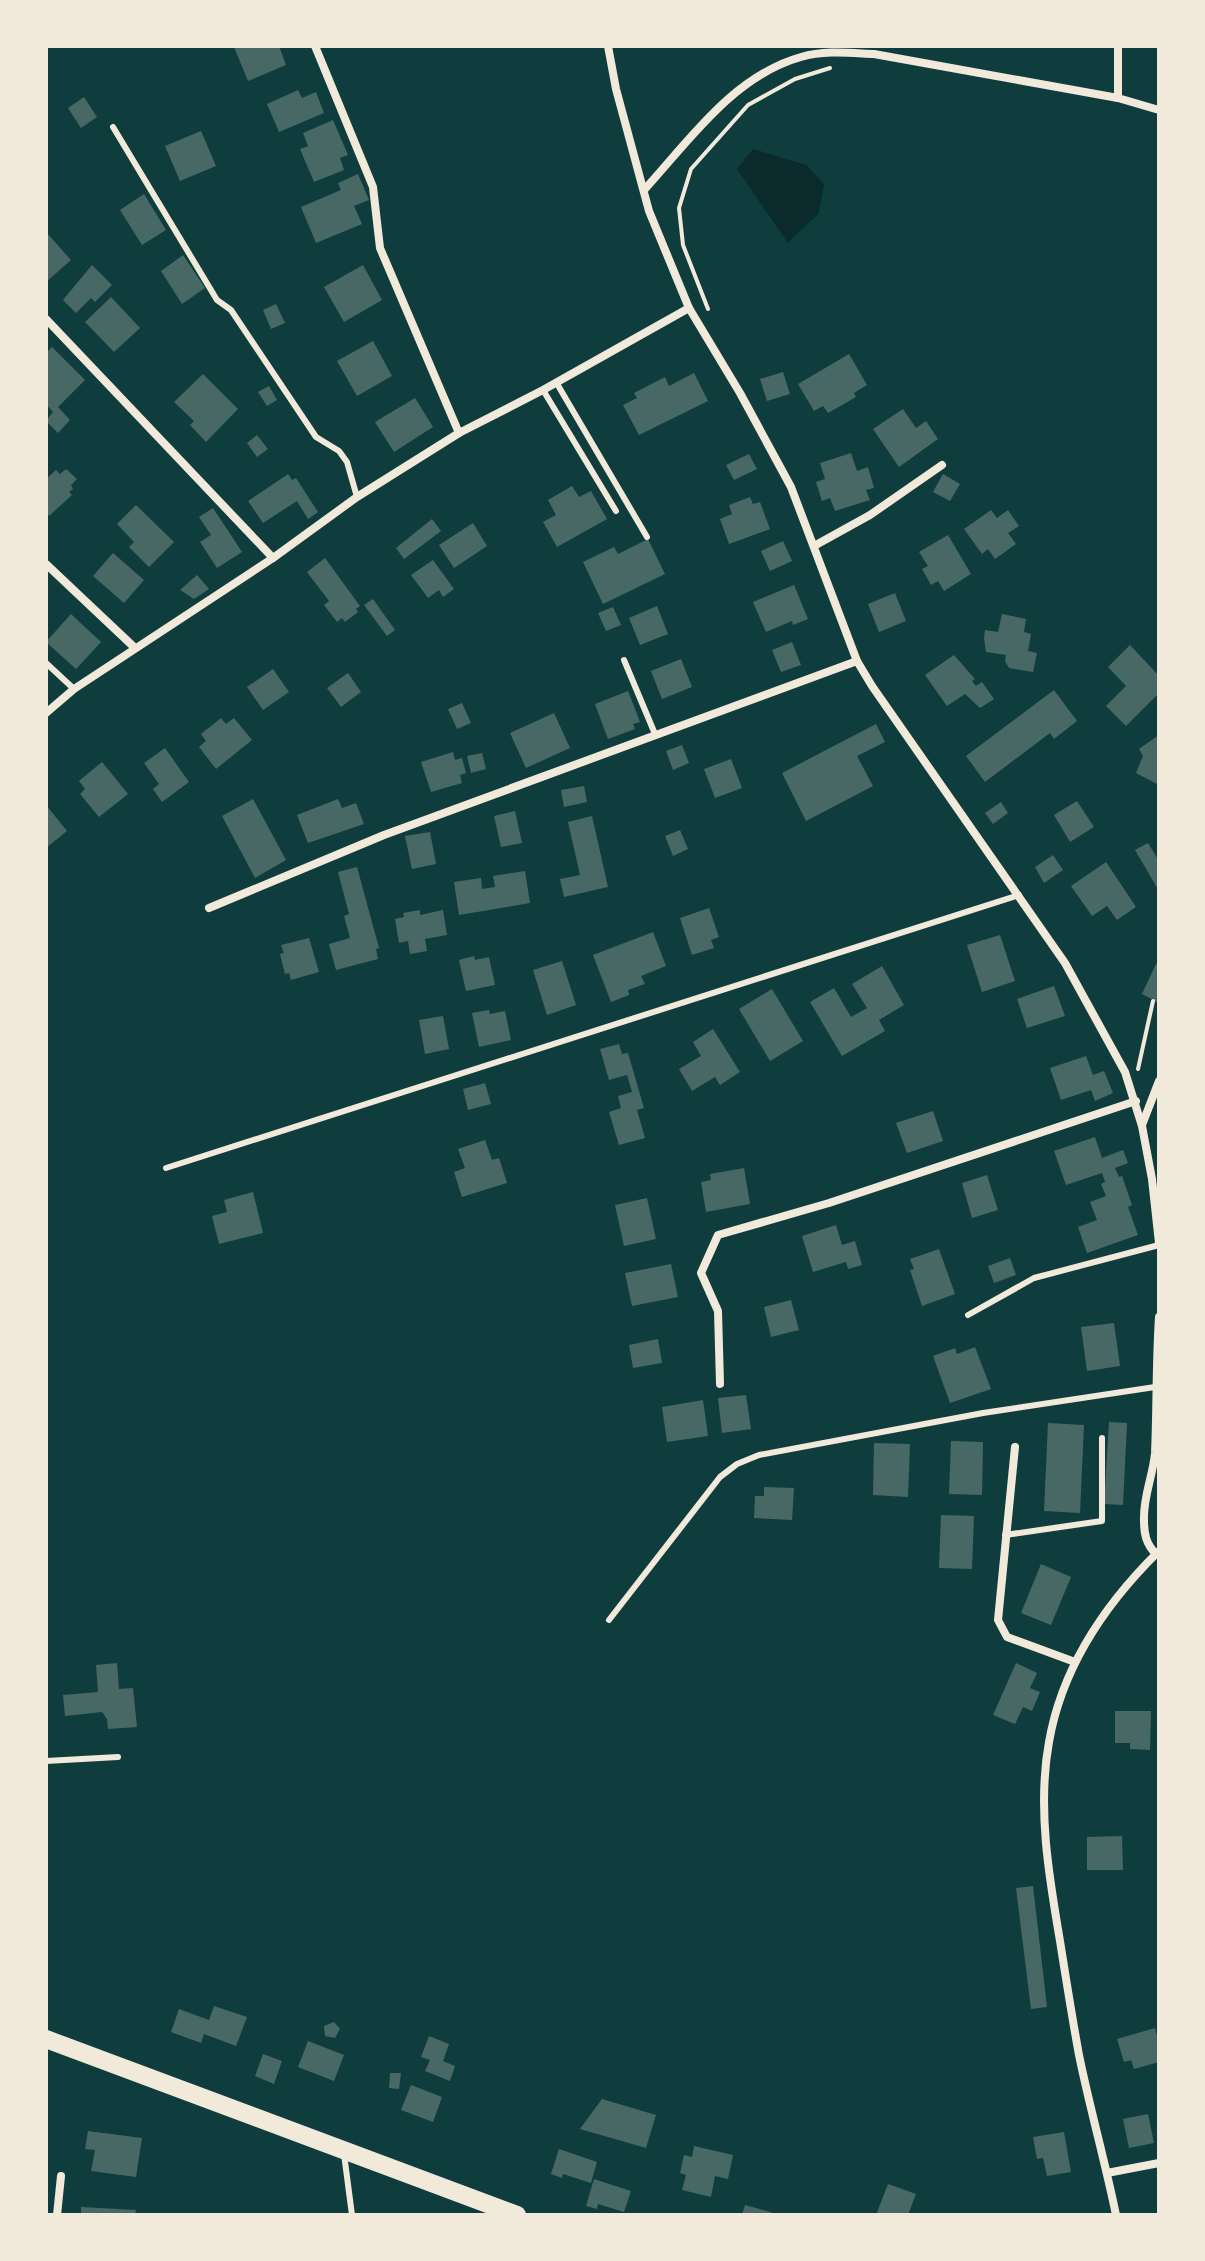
<svg xmlns="http://www.w3.org/2000/svg" width="1205" height="2261" viewBox="0 0 1205 2261" font-family="Barlow,sans-serif">
<style>
.water{fill:#0a2a2b}
.building{fill:#486865}
.lines{fill:none;stroke-linecap:round;stroke-linejoin:round}
.path{stroke:#f1e9da;stroke-width:4}
.service{stroke:#f1e9da;stroke-width:6}
.minor{stroke:#f1e9da;stroke-width:8}
.primary{stroke:#f1e9da;stroke-width:18}
</style>
<rect width="100%" height="100%" fill="#0f3d3e"/>
<path class="water" d="M753,149L806,165L824,184L819,213L788,243L737,169Z"/>
<g class="building">
<path d="M279,46L286,65L248,81L234,47Z"/>
<path d="M298,90L302,98L316,92L324,113L279,132L267,104Z"/>
<path d="M84,97L97,117L81,128L68,108Z"/>
<path d="M333,120L348,155L340,158L344,170L314,182L300,149L308,146L303,133Z"/>
<path d="M201,131L216,166L180,181L165,146Z"/>
<path d="M358,174L369,200L354,206L362,224L316,243L301,207L341,190L338,183Z"/>
<path d="M144,194L166,230L142,245L120,210Z"/>
<path d="M46,232L71,260L46,282Z"/>
<path d="M183,255L205,288L182,304L161,271Z"/>
<path d="M92,265L112,285L95,302L91,298L76,313L63,300Z"/>
<path d="M363,265L382,300L344,322L324,287Z"/>
<path d="M111,297L140,328L114,352L85,322Z"/>
<path d="M276,304L285,323L271,329L263,310Z"/>
<path d="M373,341L392,376L357,396L337,361Z"/>
<path d="M52,347L85,380L58,407L70,420L58,433L46,421L53,412L46,404V353Z"/>
<path d="M849,354L867,385L854,393L856,397L828,413L823,406L814,411L798,384Z"/>
<path d="M783,372L790,394L767,401L760,379Z"/>
<path d="M694,373L708,401L639,435L623,405L637,398L634,393L665,377L669,386Z"/>
<path d="M203,374L238,409L206,442L190,425L194,421L174,402Z"/>
<path d="M269,386L277,400L267,406L258,392Z"/>
<path d="M415,398L433,427L394,452L375,422Z"/>
<path d="M903,409L916,428L926,421L938,439L899,467L873,429Z"/>
<path d="M257,435L268,449L257,457L247,443Z"/>
<path d="M851,453L857,471L868,467L874,488L866,490L870,500L835,511L830,498L822,501L816,482L825,479L820,463Z"/>
<path d="M749,454L757,469L734,480L726,465Z"/>
<path d="M66,469L77,479L71,485L73,489L69,492L72,495L49,516L46,512V479L56,470L60,474Z"/>
<path d="M288,474L292,480L296,478L318,512L308,519L297,501L263,523L248,501Z"/>
<path d="M943,474L960,484L950,501L933,492Z"/>
<path d="M572,486L579,497L591,491L607,519L557,547L543,522L556,515L548,500Z"/>
<path d="M750,497L753,504L760,502L770,529L729,544L720,519L732,514L729,505Z"/>
<path d="M136,505L174,542L149,567L129,547L134,542L117,524Z"/>
<path d="M213,508L242,552L217,568L200,542L211,535L199,517Z"/>
<path d="M991,510L997,518L1008,510L1019,526L1008,533L1016,544L995,559L988,549L982,554L964,529Z"/>
<path d="M432,519L441,531L404,559L396,548Z"/>
<path d="M473,523L487,546L454,568L439,545Z"/>
<path d="M948,535L971,574L944,591L938,581L931,585L922,569L928,566L919,552Z"/>
<path d="M648,539L665,574L603,604L583,562L614,547L618,554Z"/>
<path d="M783,541L792,561L770,571L761,551Z"/>
<path d="M113,553L144,580L124,603L93,576Z"/>
<path d="M325,558L360,606L356,609L358,612L345,622L342,618L337,622L324,605L329,601L307,572Z"/>
<path d="M433,560L454,589L443,597L439,590L428,598L411,575Z"/>
<path d="M197,575L209,589L194,599L180,590Z"/>
<path d="M794,585L808,619L793,625L792,621L766,632L753,602Z"/>
<path d="M895,593L906,621L879,632L868,604Z"/>
<path d="M373,599L395,630L387,636L364,605Z"/>
<path d="M657,606L668,634L640,645L629,618Z"/>
<path d="M613,607L621,625L606,631L598,613Z"/>
<path d="M71,614L101,642L76,669L46,642Z"/>
<path d="M1002,614L1026,619L1024,632L1031,634L1028,651L1037,653L1033,672L1009,668L1005,661L1006,655L986,652L984,638L985,630L998,632Z"/>
<path d="M792,642L801,665L781,672L772,650Z"/>
<path d="M1130,645L1159,676V693L1126,726L1106,706L1126,686L1108,667Z"/>
<path d="M954,655L975,679L972,681L976,686L982,682L994,699L980,708L965,694L947,706L925,675Z"/>
<path d="M681,659L692,687L662,699L651,671Z"/>
<path d="M273,669L289,692L263,710L247,687Z"/>
<path d="M348,673L361,692L341,707L327,688Z"/>
<path d="M1054,690L1077,721L1054,739L1050,733L985,782L966,756Z"/>
<path d="M628,691L640,722L633,724L635,729L608,739L595,704Z"/>
<path d="M462,703L471,723L457,729L448,709Z"/>
<path d="M554,713L570,748L526,768L510,733Z"/>
<path d="M221,718L226,724L234,718L252,740L216,769L199,747L206,741L201,734Z"/>
<path d="M876,724L885,742L857,756L873,786L806,821L782,773Z"/>
<path d="M1159,735V785L1136,773L1143,756L1139,749Z"/>
<path d="M682,745L689,763L673,770L666,751Z"/>
<path d="M165,748L189,782L162,802L153,789L159,784L144,763Z"/>
<path d="M453,752L455,760L462,758L466,773L460,775L462,783L431,792L421,762Z"/>
<path d="M482,753L486,769L471,773L467,756Z"/>
<path d="M731,759L742,788L715,798L704,769Z"/>
<path d="M102,762L128,794L99,817L80,794L85,789L79,781Z"/>
<path d="M584,786L587,802L564,807L561,790Z"/>
<path d="M253,799L286,860L255,878L222,816Z"/>
<path d="M338,799L342,808L356,803L364,824L308,843L297,815Z"/>
<path d="M1077,801L1094,827L1070,842L1054,815Z"/>
<path d="M1001,802L1008,813L993,824L985,813Z"/>
<path d="M46,805L67,831L46,848Z"/>
<path d="M515,811L522,843L501,847L494,816Z"/>
<path d="M592,816L608,887L564,897L560,879L580,875L568,822Z"/>
<path d="M680,830L688,849L673,856L665,836Z"/>
<path d="M430,832L436,864L412,869L405,836Z"/>
<path d="M1148,843L1159,861V891L1135,850Z"/>
<path d="M1053,855L1063,870L1044,883L1035,867Z"/>
<path d="M1106,862L1136,907L1117,920L1107,906L1092,916L1071,886Z"/>
<path d="M357,867L379,948L376,949L378,959L336,970L329,944L350,938L344,916L349,914L338,872Z"/>
<path d="M525,871L530,903L459,915L454,882L481,878L482,889L495,887L493,876Z"/>
<path d="M709,908L719,937L711,940L714,948L692,955L680,918Z"/>
<path d="M420,910V915L443,910L447,935L425,939L427,951L410,954L408,941L399,943L395,919L404,917L403,913Z"/>
<path d="M653,932L666,966L641,976L645,984L628,990L629,995L611,1002L593,955Z"/>
<path d="M1000,935L1015,981L982,992L967,945Z"/>
<path d="M309,938L319,972L291,980L289,973L285,974L280,954L284,953L281,945Z"/>
<path d="M474,956L475,960L489,957L495,985L466,991L459,960Z"/>
<path d="M562,961L576,1005L547,1015L533,970Z"/>
<path d="M1159,962V1003L1142,994L1156,964Z"/>
<path d="M882,966L904,1005L879,1020L885,1031L842,1056L810,1002L834,988L851,1017L867,1008L852,984Z"/>
<path d="M1054,986L1065,1016L1027,1028L1017,999Z"/>
<path d="M772,989L803,1041L770,1061L739,1009Z"/>
<path d="M489,1010L490,1014L505,1011L511,1040L479,1047L472,1013Z"/>
<path d="M443,1016L449,1049L425,1054L419,1020Z"/>
<path d="M713,1029L740,1072L720,1085L715,1077L692,1091L679,1069L701,1056L693,1042Z"/>
<path d="M619,1044L622,1054L628,1053L644,1108L637,1110L645,1138L619,1145L609,1112L621,1108L618,1096L632,1092L627,1075L609,1080L600,1049Z"/>
<path d="M1086,1056L1093,1075L1104,1071L1113,1093L1095,1101L1091,1090L1061,1100L1050,1068Z"/>
<path d="M485,1083L491,1104L468,1110L463,1089Z"/>
<path d="M933,1111L943,1141L907,1153L896,1123Z"/>
<path d="M1095,1137L1102,1158L1123,1150L1128,1163L1115,1168L1119,1177L1122,1176L1132,1205L1128,1207L1138,1235L1087,1253L1078,1227L1097,1220L1090,1202L1106,1196L1101,1184L1105,1182L1102,1173L1066,1185L1054,1151Z"/>
<path d="M485,1140L492,1160L499,1158L507,1183L462,1197L454,1172L465,1168L458,1149Z"/>
<path d="M744,1168L750,1204L706,1212L701,1182L711,1180L710,1174Z"/>
<path d="M987,1175L998,1210L972,1218L962,1183Z"/>
<path d="M253,1192L263,1233L219,1244L212,1216L227,1212L224,1200Z"/>
<path d="M647,1198L656,1239L624,1246L615,1205Z"/>
<path d="M836,1225L842,1245L855,1241L862,1265L848,1269L846,1262L813,1272L802,1236Z"/>
<path d="M939,1249L955,1294L922,1306L910,1270L914,1269L910,1259Z"/>
<path d="M1010,1258L1016,1275L994,1283L988,1266Z"/>
<path d="M671,1264L678,1297L632,1306L625,1273Z"/>
<path d="M791,1300L799,1330L771,1337L764,1307Z"/>
<path d="M1114,1323L1120,1366L1087,1371L1081,1327Z"/>
<path d="M658,1339L662,1363L633,1368L629,1345Z"/>
<path d="M975,1347L991,1389L950,1403L933,1356L955,1348L957,1354Z"/>
<path d="M746,1395L751,1429L722,1433L718,1398Z"/>
<path d="M703,1400L708,1436L667,1442L662,1407Z"/>
<path d="M1109,1422L1127,1423L1123,1505L1104,1504Z"/>
<path d="M1048,1423L1084,1425L1080,1513L1044,1511Z"/>
<path d="M951,1441L983,1442L982,1495L949,1494Z"/>
<path d="M874,1443L910,1444L908,1497L873,1495Z"/>
<path d="M764,1487L794,1488L792,1520L754,1518L755,1496H764Z"/>
<path d="M941,1515L974,1516L972,1569L939,1568Z"/>
<path d="M1041,1564L1071,1577L1051,1625L1021,1613Z"/>
<path d="M117,1663L119,1689L133,1688L137,1727L108,1729L107,1719L102,1712L65,1716L63,1695L98,1692L96,1665Z"/>
<path d="M1016,1663L1037,1673L1030,1688L1040,1692L1032,1711L1023,1707L1015,1724L993,1715Z"/>
<path d="M1115,1711H1151L1150,1750L1130,1749V1743H1115Z"/>
<path d="M1122,1836L1123,1870H1087V1837Z"/>
<path d="M1033,1886L1047,2007L1031,2009L1016,1888Z"/>
<path d="M214,2006L247,2017L236,2046L204,2034L201,2043L171,2032L179,2009L209,2020Z"/>
<path d="M334,2022L340,2029L335,2038L325,2036L324,2026Z"/>
<path d="M1155,2028L1159,2043V2062L1134,2069L1131,2060L1124,2062L1117,2039Z"/>
<path d="M429,2036L449,2044L443,2061L455,2066L450,2081L425,2071L430,2060L421,2057Z"/>
<path d="M308,2041L344,2055L334,2081L298,2067Z"/>
<path d="M263,2054L282,2061L274,2084L255,2076Z"/>
<path d="M390,2073H401L399,2089L389,2088Z"/>
<path d="M411,2085L442,2097L433,2122L401,2110Z"/>
<path d="M602,2099L656,2115L646,2148L580,2129Z"/>
<path d="M1148,2114L1154,2143L1129,2148L1123,2119Z"/>
<path d="M88,2131L142,2138L136,2177L91,2171L95,2150L85,2149Z"/>
<path d="M1064,2132L1071,2172L1047,2176L1043,2158L1037,2159L1033,2137Z"/>
<path d="M694,2146L733,2155L728,2179L715,2176L711,2197L682,2190L686,2175L680,2173L684,2155L692,2157Z"/>
<path d="M559,2149L597,2162L591,2183L563,2174L562,2178L551,2174Z"/>
<path d="M594,2179L631,2191L624,2212L598,2204L597,2209L586,2206Z"/>
<path d="M888,2184L916,2194L908,2215H876Z"/>
<path d="M745,2205L777,2214V2215H742Z"/>
<path d="M81,2207L136,2210L135,2215H81Z"/>
</g>
<g class="lines">
<g class="path">
<path d="M708,309L683,245L679,208L691,169L748,105L795,79L830,68"/>
<path d="M1138,1069L1153,1001"/>
</g>
<g class="service">
<path d="M113,127L217,300L231,310L316,437L339,451L347,462L357,497"/>
<path d="M556,382L647,537"/>
<path d="M543,390L616,511"/>
<path d="M624,660L655,734"/>
<path d="M46,663L74,689"/>
<path d="M166,1168L1019,895"/>
<path d="M968,1315L1034,1278L1159,1245"/>
<path d="M1005,1535L1102,1521V1438"/>
<path d="M609,1620L720,1477L737,1464L759,1455L983,1413L1155,1387"/>
<path d="M46,1761L118,1757"/>
<path d="M344,2154L352,2215"/>
</g>
<g class="minor">
<path d="M315,46L373,187L380,248L459,433"/>
<path d="M608,46L616,89L649,211L689,308L740,393L791,487L857,661L872,686L1065,963L1125,1072L1142,1126L1152,1179L1159,1243"/>
<path d="M1118,98V46"/>
<path d="M644,190C689,141 733,76 801,57C825,50 850,53 874,54L1118,98L1159,110"/>
<path d="M46,319L273,558"/>
<path d="M814,546L870,515L942,465"/>
<path d="M46,564L135,648"/>
<path d="M46,713L74,689L273,558L357,497L459,433L543,390L689,308"/>
<path d="M209,908L384,835L857,661"/>
<path d="M1142,1125L1159,1081"/>
<path d="M720,1384L718,1311L701,1273L718,1235L829,1203L1136,1101"/>
<path d="M1015,1447L998,1620L1007,1637L1075,1662"/>
<path d="M1156,1554C1146,1544 1144,1534 1144,1520C1143,1497 1153,1476 1155,1453C1157,1408 1156,1363 1159,1317"/>
<path d="M1107,2173L1159,2163"/>
<path d="M57,2215L61,2176"/>
<path d="M1116,2215C1105,2161 1090,2109 1079,2055C1072,2017 1066,1979 1060,1941C1049,1877 1037,1807 1049,1742C1062,1667 1105,1604 1159,1551"/>
</g>
<path class="primary" d="M46,2039L517,2215"/>
</g>
<rect width="1205" height="2261" fill="none" stroke="#f1e9da" stroke-width="96"/>
</svg>
